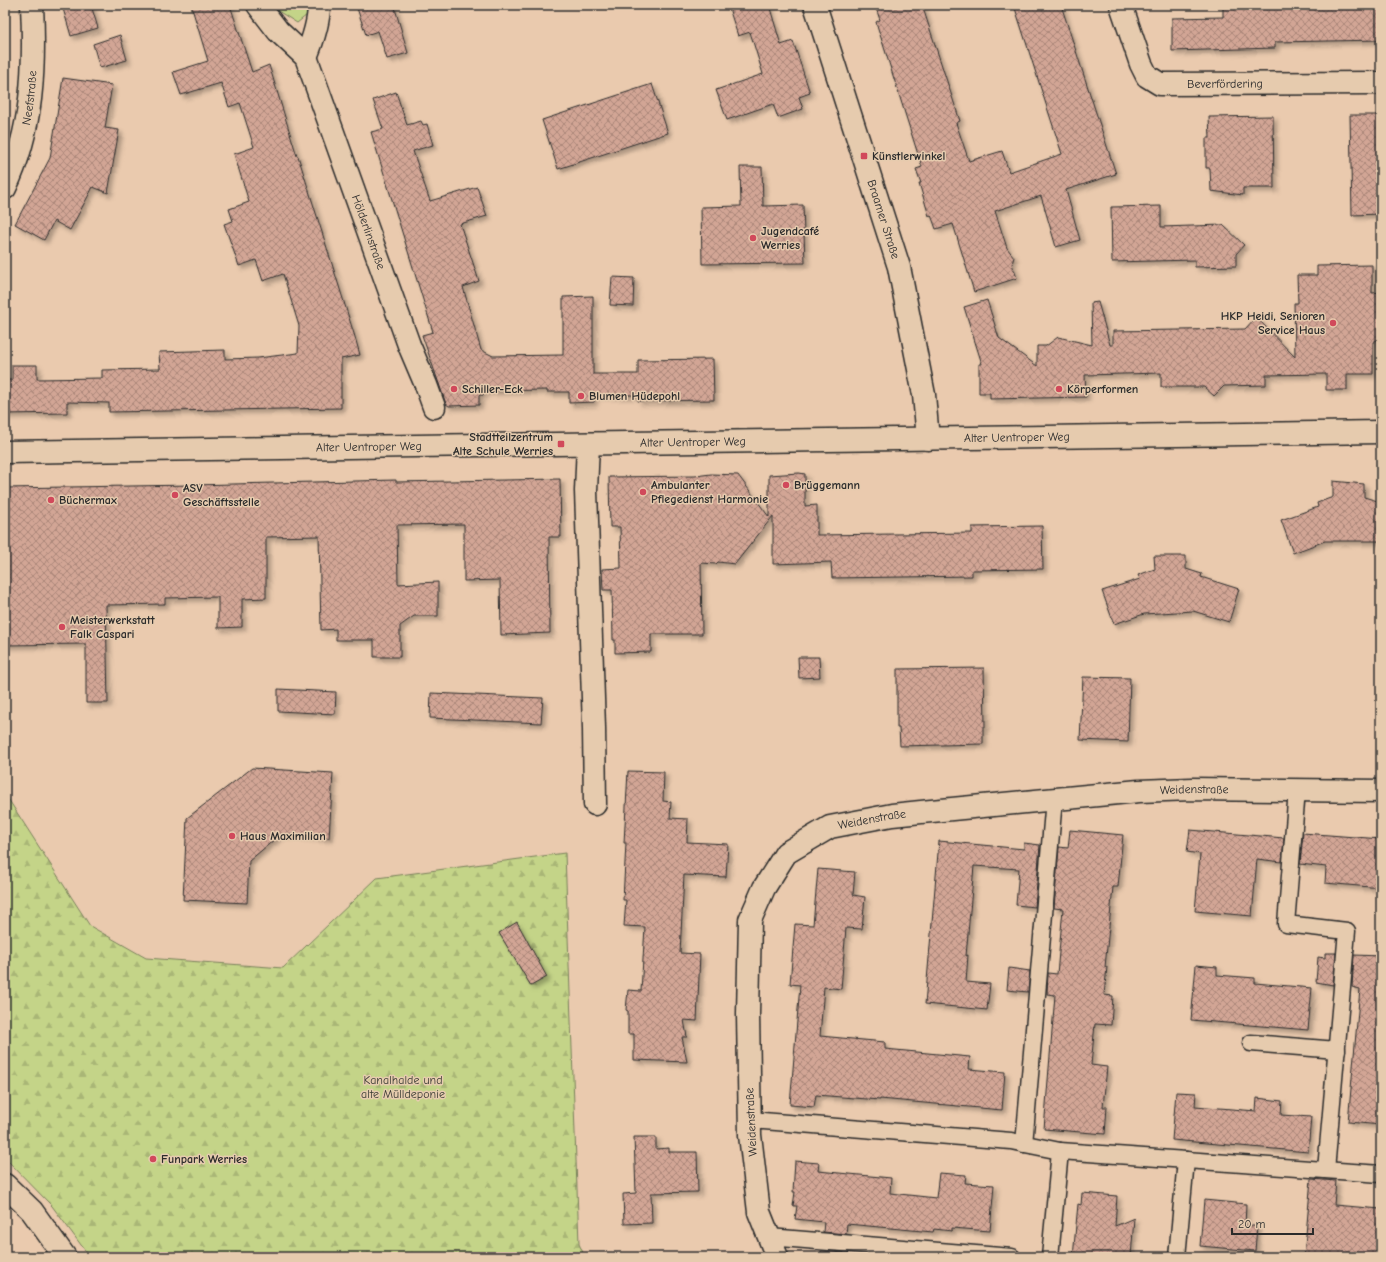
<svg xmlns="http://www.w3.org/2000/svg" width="1386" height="1262" viewBox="0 0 1386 1262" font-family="'Comic Neue',sans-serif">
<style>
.grass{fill:#c4d488;stroke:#78805a}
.forest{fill:url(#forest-firs);stroke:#78805a}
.building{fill:url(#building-cross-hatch);stroke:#2b2b2b;filter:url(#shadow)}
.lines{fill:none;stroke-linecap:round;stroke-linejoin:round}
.service-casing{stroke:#2b2b2b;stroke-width:19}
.minor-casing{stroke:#2b2b2b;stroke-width:25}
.tertiary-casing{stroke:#2b2b2b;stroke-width:25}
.service{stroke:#e6cbae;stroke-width:16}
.minor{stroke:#e6cbae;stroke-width:22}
.tertiary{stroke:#e6cbae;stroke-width:22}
.poi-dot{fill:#d1495b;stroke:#e6cbae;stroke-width:1.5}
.labels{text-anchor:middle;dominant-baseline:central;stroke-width:3;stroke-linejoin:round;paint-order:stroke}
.street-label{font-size:12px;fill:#2b2b2b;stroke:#e6cbae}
.poi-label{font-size:12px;font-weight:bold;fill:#2b2b2b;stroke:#e6cbae;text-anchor:start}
.park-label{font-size:12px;fill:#3a3c34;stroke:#e6cbae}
</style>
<defs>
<pattern id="forest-firs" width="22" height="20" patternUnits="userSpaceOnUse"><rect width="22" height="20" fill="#c4d488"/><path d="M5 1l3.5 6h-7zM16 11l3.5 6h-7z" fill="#a9b676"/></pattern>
<pattern id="building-cross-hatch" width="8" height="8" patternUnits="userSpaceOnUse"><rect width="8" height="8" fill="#d2a595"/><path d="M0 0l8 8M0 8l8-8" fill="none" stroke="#ab877a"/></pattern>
<filter id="shadow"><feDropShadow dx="3.5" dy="3.5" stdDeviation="2" flood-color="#0004"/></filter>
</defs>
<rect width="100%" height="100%" fill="#eacaae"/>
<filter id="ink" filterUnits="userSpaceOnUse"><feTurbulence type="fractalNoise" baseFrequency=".025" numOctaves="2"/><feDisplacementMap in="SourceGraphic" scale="8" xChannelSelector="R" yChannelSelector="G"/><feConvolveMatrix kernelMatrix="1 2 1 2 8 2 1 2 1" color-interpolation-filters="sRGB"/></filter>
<g filter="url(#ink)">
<path class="grass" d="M273,5H306L307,15L297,23L275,9Z"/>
<path class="forest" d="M5,794L90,926L146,958L283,968L377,878L565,853L579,1244L585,1257H90L52,1206L5,1158Z"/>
<g class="building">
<path d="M62,5H91L98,28L71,36Z"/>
<path d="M191,5H230L252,72L269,65L297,156H298L355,337L360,355L341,359V408L109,412V403L67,402V413L5,414V380H12V365H37V379L102,378V370L160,369L159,352L225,350V359L258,358L298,353L299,326L283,274L263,281L256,260L239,266L224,224L233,221L229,209L249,202L234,154L254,147L240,103L229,107L221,83L181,95L173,72L208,61Z"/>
<path d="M356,5H394L408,53L387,59L378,31L366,35Z"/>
<path d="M728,5H769L781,45L793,41L810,93L799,97L803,109L778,118L773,104L727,120L716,90L763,74L750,32L738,36Z"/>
<path d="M875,5H922L960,121L956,123L969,161L1002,151L1009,172L1062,154L1014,5H1061L1116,174L1066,190L1080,240L1056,247L1041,196L995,211L1007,248L1014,257L1012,264L1017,278L974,292L953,224L936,229L931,215L929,216L919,183H921L916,169L922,167L876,22L880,20Z"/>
<path d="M1223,5H1373V9L1381,8V40L1275,42V48L1172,51V18L1223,17Z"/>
<path d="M120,35L127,60L100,68L93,44Z"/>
<path d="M63,78L112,85L105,128L119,130L108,193L93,187L70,230L54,221L44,240L15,224L50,158Z"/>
<path d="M652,84L668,133L558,169L542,120Z"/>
<path d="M396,92L407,125L421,121L423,125L427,124L433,145L413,151L430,201L477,187L487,216L460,224L479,281L463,287L481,350L493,356L563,355V297L593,296V374H638V360L713,359L714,400L638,401V395H593L594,402L569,403V392H547V390L483,391V395H479V405L449,406L446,404L422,335L433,332L371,132L383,129L373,100Z"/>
<path d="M1350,115H1381V214L1352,215Z"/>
<path d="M1273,116L1274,188H1243V195L1211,191L1210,168H1206V138H1210L1209,117Z"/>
<path d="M740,167H762L763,206L803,205L805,263L702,264L701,207L741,206Z"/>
<path d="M1161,206V227L1223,225L1244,245L1236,254V266L1195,267V260L1112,262L1111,207Z"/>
<path d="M1372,265V293L1381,292V338L1373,342V374H1347V390H1326V374L1266,375V385L1224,386L1214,396L1204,387H1161V373L1085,375L1086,397L990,399V393H979V364H982L964,307L987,300L999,338L1037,366V346H1046L1058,337L1092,345L1091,303L1098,302L1110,345H1113V331L1245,329L1256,317L1295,357L1294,303H1298L1297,275H1317V266Z"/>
<path d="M612,277L634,278L633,306L610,305Z"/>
<path d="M799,473L805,474V506L817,505V535L972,533V527L1042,526L1043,569L972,570V576L832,578L831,562L773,564V516L735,564L718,562L716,564L701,563L702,634H651V652L615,653V640H613L612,590H603L602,569L621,568L620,527H610L609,477L695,476L711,474L738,475L769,517V475Z"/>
<path d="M560,479L561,537H549L550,633L501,635L500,580L464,581V524L397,525L398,584L438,582V616H414L400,626V657H374V640H336V629L321,630L319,536L266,537V598L242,599V627L218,628V597L165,598V604L106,605L108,703H86V644L5,645V488L193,485L396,480V482Z"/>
<path d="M1333,481L1364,484V497L1381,502V541H1325L1293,553L1281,520L1318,507L1317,503L1333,497Z"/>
<path d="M1154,556H1186V569L1202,574L1201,577L1239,589L1229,622L1193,611L1144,614L1114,624L1102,591L1140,579L1138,575L1155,569Z"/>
<path d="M798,657H819L820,677L799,678Z"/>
<path d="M984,668L985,727H983V744L900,746L899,728H897V669Z"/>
<path d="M1083,677L1130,678L1128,742L1080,740Z"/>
<path d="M278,689L336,692L335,714L278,711Z"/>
<path d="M431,693L543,698L541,723L430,718Z"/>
<path d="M252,768L333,773L329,838L281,834L249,861L247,903L183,900L187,818Z"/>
<path d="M628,771L664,772L663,801L671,802L670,818L688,819L687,842L728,844L726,877L684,875L680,953L700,954L697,1021L684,1020L687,1037H682L687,1062L634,1060V1034H628V1011L626,1010L628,990L641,991L645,927L624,926L626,900H623L626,843H624Z"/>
<path d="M1070,830L1123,835L1118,887H1113L1105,967H1107L1104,995L1113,996L1111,1025L1095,1024L1091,1065L1107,1067L1103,1107H1107L1105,1134L1044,1129L1055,995L1047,994L1048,973L1057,974L1063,909L1054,908L1059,847L1068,848Z"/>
<path d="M1190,830L1284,838L1282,862L1257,859L1252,916L1195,911L1200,854L1187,852Z"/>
<path d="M1303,833L1381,839V888L1325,883L1326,867L1300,864Z"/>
<path d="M939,841L1024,849V843L1040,845L1035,907L1016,905L1019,869L974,866L966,956L968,955L966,982L990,984L987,1010L925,1004Z"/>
<path d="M818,869L855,872L853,895L865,897L862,929L846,928L841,989L824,987L820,1036L885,1042V1049L970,1057L969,1069L1005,1072L1002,1110L880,1099V1100L816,1095L814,1107L790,1105L800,985L790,984L795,924L813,925Z"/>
<path d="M517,922L547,977L531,986L499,933Z"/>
<path d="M1325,953H1336L1333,985L1316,982L1318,957L1325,958Z"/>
<path d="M1354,955L1381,956V1125L1348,1122L1360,989L1352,987Z"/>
<path d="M1196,965L1217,967V975L1255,978V983L1312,988L1308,1030L1191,1020Z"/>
<path d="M1009,968L1030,971L1028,992L1007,990Z"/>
<path d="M1176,1092L1196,1093L1195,1106L1256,1111L1257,1098L1282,1101L1281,1115L1311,1117L1308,1152L1172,1140Z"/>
<path d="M634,1137H656V1149L669,1148V1152H697L698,1192L651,1193L652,1223L624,1224L623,1194L636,1193Z"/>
<path d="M795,1161L819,1163L818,1171L891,1178L890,1193L936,1198L939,1173L966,1175L965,1183L994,1185L990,1231L952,1228V1231L934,1229L933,1232L847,1224L846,1234L823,1232L824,1222L795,1219L797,1206H793L795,1192H793Z"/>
<path d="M1311,1179L1336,1181L1334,1205L1381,1209V1257H1304Z"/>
<path d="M1082,1193L1117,1196L1115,1226L1134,1218L1131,1257H1073L1078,1204L1081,1205Z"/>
<path d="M1204,1200L1246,1204L1245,1226H1257L1255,1251L1200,1246Z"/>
<path d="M821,1251L844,1253V1257H821Z"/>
</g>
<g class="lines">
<defs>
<g id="service">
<path d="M1297,790L1286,924L1347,931L1326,1170"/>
<path d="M1251,1043L1337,1050"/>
<path d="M750,1120L1011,1141L1060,1151L1381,1174"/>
<path d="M1024,1144L1054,799"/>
<path d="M769,1237L1012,1257"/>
<path d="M1050,1257L1060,1151"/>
<path d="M1177,1257L1186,1160"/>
</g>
<g id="minor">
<path id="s1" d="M258,5L278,31L306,57L409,345L426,385L434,407"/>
<path id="s2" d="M1121,5L1141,64L1147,76L1160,84L1381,83"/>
<path d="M306,57C313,40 319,23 319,5"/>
<path id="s3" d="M5,188C33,130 35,67 32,5"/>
<path d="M588,444L586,491L594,728L595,804"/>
<path d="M5,1185L32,1211L65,1257"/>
<path id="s4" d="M777,1257L759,1212L750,1135L748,1014L750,920L764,888L786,853L830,827L892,815L921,812L1139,791L1192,789L1381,791"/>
</g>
<g id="tertiary">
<path id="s5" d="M815,5L899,267L924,395L928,439"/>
<path id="s6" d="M5,452L1381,432"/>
</g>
</defs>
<use href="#service" class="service-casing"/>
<use href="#minor" class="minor-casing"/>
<use href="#tertiary" class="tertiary-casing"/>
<use href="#service" class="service"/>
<use href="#minor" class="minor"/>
<use href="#tertiary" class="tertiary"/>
</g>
</g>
<g class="poi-dot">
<rect x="860" y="152" width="8" height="8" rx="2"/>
<circle cx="753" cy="238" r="4"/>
<circle cx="1333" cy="323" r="4"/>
<circle cx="454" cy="389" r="4"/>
<circle cx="1059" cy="389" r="4"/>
<circle cx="581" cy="396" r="4"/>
<rect x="557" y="440" width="8" height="8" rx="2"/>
<circle cx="786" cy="485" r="4"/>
<circle cx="643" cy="492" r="4"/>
<circle cx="175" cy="495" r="4"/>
<circle cx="51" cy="500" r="4"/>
<circle cx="62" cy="627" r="4"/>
<circle cx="232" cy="836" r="4"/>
<circle cx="153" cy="1159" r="4"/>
</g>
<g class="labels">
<g class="street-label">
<text stroke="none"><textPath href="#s2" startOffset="156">Beverfördering</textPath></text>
<text stroke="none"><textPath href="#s3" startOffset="94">Neefstraße</textPath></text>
<text stroke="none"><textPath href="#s5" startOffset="225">Braamer Straße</textPath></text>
<text stroke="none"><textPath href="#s1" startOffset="257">Hölderlinstraße</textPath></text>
<text stroke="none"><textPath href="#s6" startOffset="1012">Alter Uentroper Weg</textPath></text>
<text stroke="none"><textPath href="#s6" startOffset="688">Alter Uentroper Weg</textPath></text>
<text stroke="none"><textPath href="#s6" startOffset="364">Alter Uentroper Weg</textPath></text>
<text stroke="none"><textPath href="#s4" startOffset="835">Weidenstraße</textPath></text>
<text stroke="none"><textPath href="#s4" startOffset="511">Weidenstraße</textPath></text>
<text transform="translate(751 1122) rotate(-93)">Weidenstraße</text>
</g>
<g class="poi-label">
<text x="872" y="156">Künstlerwinkel</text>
<text x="761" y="231">Jugendcafé<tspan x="761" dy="14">Werries</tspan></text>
<text x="1325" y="316" text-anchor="end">HKP Heidi, Senioren<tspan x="1325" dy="14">Service Haus</tspan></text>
<text x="462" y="389">Schiller-Eck</text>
<text x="1067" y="389">Körperformen</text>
<text x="589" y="396">Blumen Hüdepohl</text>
<text x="553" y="437" text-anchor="end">Stadtteilzentrum<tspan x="553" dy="14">Alte Schule Werries</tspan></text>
<text x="651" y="485">Ambulanter<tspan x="651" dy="14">Pflegedienst Harmonie</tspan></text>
<text x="794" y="485">Brüggemann</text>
<text x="183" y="488">ASV<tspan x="183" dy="14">Geschäftsstelle</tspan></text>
<text x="59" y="500">Büchermax</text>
<text x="70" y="620">Meisterwerkstatt<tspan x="70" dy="14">Falk Caspari</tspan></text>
<text x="240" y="836">Haus Maximilian</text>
<text x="161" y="1159">Funpark Werries</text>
</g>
<g class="park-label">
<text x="403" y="1080">Kanalhalde und<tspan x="403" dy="14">alte Mülldeponie</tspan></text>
</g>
</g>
<rect width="1386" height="1262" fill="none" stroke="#e6cbae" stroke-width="20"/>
<rect x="10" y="10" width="1366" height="1242" fill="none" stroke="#2b2b2b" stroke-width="1.5" filter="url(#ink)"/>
<path d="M1232 1228v6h81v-6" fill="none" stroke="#2b2b2b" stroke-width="2"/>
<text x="1238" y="1228" font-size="12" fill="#2b2b2b" stroke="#e6cbae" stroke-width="3" paint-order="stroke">20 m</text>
</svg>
